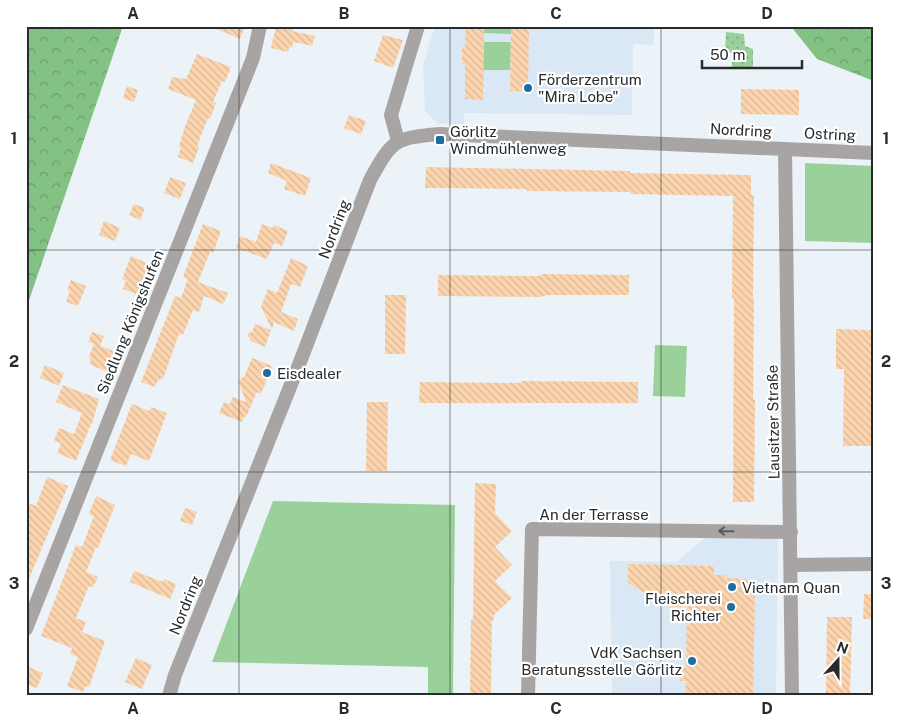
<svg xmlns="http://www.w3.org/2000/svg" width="900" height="722" viewBox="0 0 900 722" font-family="'Public Sans',sans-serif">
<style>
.built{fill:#dae7f4}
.grass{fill:#9ad19a}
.forest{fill:url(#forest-crowns)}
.park{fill:url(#park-dots)}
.building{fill:url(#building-back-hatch)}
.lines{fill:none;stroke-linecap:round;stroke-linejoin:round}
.minor{stroke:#a9a4a4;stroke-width:14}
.oneway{stroke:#5c5b5d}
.grid{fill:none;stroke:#282b2e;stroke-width:1;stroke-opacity:0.55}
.poi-dot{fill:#1b6e9f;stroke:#fff;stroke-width:2}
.labels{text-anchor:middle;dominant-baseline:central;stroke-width:4.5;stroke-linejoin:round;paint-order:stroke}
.poi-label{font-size:15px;fill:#282b2e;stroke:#fff;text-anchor:start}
.street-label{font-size:15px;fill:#282b2e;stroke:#fff}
.neatline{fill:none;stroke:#282b2e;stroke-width:2}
.grid-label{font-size:16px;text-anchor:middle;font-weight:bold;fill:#282b2e}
</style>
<defs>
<pattern id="forest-crowns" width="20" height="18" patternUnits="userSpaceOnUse" patternTransform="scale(1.25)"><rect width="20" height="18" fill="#83c283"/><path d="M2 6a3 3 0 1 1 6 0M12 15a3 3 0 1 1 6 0" fill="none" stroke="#6b9e6c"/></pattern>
<pattern id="park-dots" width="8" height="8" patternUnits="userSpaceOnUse" patternTransform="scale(1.25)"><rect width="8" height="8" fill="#9ad19a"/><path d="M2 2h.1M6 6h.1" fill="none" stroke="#7eaa7e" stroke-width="1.8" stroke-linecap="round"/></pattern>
<pattern id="building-back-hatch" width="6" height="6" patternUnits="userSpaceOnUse" patternTransform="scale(1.25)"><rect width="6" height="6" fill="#fcd5af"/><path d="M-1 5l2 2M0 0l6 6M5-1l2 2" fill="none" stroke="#d8b797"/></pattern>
</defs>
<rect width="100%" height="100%" fill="#ebf3f9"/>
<g class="built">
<path d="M435,26H654V45L633,44L632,115L464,113V124H438L425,111L423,65Z"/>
<path d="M711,533L775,538L778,541L776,696H612L610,561L676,562Z"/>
</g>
<g class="grass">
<path d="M484,26H511V34L484,33Z"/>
<path d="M484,42H511L510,70H483Z"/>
<path d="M805,163L874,166V243L805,241Z"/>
<path d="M655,345L687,346L685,397L653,396Z"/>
<path d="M273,501L455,505L453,696H428V667L212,662Z"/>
</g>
<g class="forest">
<path d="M26,26H123L26,309Z"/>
<path d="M792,26H874V81L817,59L793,29Z"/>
</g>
<path class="park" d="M726,32L744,34L745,46L753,49V66L748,68H732V53L725,51Z"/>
<g class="building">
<path d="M209,26H245L240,39Z"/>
<path d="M276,26H293L292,31L315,36L312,46L293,42L292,48L289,47L288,52L271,48Z"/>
<path d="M466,26H484L483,100L465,99V64H462V47H465Z"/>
<path d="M511,26H529L528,91H510Z"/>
<path d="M383,35L403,40L393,68L374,61Z"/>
<path d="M197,54L231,67L225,82L222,81L213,102L216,103L210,119L208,118L197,146L199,147L193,163L178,157L181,148L179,147L184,129L196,100L168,89L172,77L186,79Z"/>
<path d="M127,86L138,90L134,102L123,98Z"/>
<path d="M741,89L799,90V115L741,114Z"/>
<path d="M349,115L366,121L361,134L344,128Z"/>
<path d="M271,163L311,178L305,196L284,189L287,181L268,173Z"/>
<path d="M426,167L630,171V173L751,175V195H754L753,297L754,298L753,400H755L754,502H733L734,298H732L733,196L630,194V192L527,191V189L425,188Z"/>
<path d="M170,177L186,183L180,199L164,193Z"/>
<path d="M134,204L145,208L140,220L129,215Z"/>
<path d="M104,221L120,228L115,241L99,235Z"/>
<path d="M203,224L221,231L213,253L210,252L198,282L228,293L223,304L204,296L199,312L193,310L183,335L179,334L163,379L161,378L160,381L158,380L155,387L141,382L175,296L181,298L188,279L183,277Z"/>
<path d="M262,224L273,228L274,225L288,231L282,246L274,243L267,259L236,248L240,236L256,242Z"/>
<path d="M131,256L149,264L144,277L148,278L141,296L123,289L126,281L122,279Z"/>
<path d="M291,258L308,266L300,287L291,284L281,312L298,319L294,331L274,322L272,329L261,307L268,289L277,293Z"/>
<path d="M541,274L629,275V295H549L540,297L438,296V275L540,276Z"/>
<path d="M71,280L86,286L78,306L66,302L70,291L67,290Z"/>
<path d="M385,295H406L405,354H385Z"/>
<path d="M255,324L271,330L265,347L251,341L247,334L252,332Z"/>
<path d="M836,329L872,330L871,425H874V444H871V446H843L844,369H836Z"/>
<path d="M92,332L104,336L100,346L98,345L118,353L110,373L89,364L91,361L89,357L94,344L88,342Z"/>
<path d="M252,358L272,366L261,394L257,392L246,417L245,416L242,422L219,413L224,402L230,404L233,397L246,402L239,383L241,378L244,377Z"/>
<path d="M45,365L64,373L59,386L40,378Z"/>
<path d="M521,381L638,382V403H419L420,382L521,383Z"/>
<path d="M63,385L99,399L92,424H91L76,461L57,453L61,443L54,441L59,428L74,434L82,413L56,402Z"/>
<path d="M367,402H388L387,471H366Z"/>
<path d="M132,404L149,411L151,407L167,413L149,461L131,454L126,466L110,460Z"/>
<path d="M47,477L68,486L26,586V502L36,506Z"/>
<path d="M475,483L496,484L495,513L512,531L495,547L512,565L495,581L512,598L494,615V620H492L491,696H470L471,619H473Z"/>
<path d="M96,496L115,505L98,548L96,547L86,572L98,577L93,587L89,586L76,618L86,622L82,632L105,641L89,687L85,686L83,692L67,686L78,657L70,654L72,648L41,636L76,545L82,547L94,516L89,514Z"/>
<path d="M185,508L197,512L192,525L180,521Z"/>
<path d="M628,564L714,566V575H725V578L748,579L747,581H751V592L755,593L753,696H685L686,681H680V667H686L687,607H668L628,583Z"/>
<path d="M134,571L163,582L164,579L176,584L170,599L130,582Z"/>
<path d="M864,594H874V619H863Z"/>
<path d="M827,617H852L850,696H826Z"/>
<path d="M136,658L152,665L142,689L125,682Z"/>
<path d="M29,667L43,673L37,688L26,684V675Z"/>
</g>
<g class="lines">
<g class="minor">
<path d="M398,141L391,115L418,26"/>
<path d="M785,149L792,696"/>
<path d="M791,565L874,564"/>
<path d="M26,629L253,58L260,26"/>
<path d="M169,696L175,675L300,362L370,180C392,140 394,138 440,134L874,153"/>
<path d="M528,696L532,529L791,532"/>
</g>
</g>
<defs><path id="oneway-shaft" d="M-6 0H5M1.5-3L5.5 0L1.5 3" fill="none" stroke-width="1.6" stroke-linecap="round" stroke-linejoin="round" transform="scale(1.25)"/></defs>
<use class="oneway" href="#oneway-shaft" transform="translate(726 531) rotate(-179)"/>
<path class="grid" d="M239,26V696M450,26V696M661,26V696M26,250H874M26,472H874"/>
<g class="poi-dot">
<circle cx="528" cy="88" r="5"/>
<rect x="435" y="135" width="10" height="10" rx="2.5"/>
<circle cx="267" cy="373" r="5"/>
<circle cx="732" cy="587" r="5"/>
<circle cx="731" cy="607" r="5"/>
<circle cx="692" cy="661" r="5"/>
</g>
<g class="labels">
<g class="poi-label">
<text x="538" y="79">Förderzentrum<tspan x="538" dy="17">"Mira Lobe"</tspan></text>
<text x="450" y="131">Görlitz<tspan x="450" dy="17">Windmühlenweg</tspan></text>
<text x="277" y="373">Eisdealer</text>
<text x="742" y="587">Vietnam Quan</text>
<text x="721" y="598" text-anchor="end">Fleischerei<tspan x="721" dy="17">Richter</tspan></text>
<text x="682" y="652" text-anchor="end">VdK Sachsen<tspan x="682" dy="17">Beratungsstelle Görlitz</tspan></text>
</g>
<g class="street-label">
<text transform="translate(741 130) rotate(3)">Nordring</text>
<text transform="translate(830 134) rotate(3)">Ostring</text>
<text transform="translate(334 229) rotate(-69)">Nordring</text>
<text transform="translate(130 322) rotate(-68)">Siedlung Königshufen</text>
<text transform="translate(773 422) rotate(-91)">Lausitzer Straße</text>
<text x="594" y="514">An der Terrasse</text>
<text transform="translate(185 605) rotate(-68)">Nordring</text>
</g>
</g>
<rect width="900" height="722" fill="none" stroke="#ffffff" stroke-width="55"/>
<g transform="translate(838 660) rotate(21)" stroke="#ffffff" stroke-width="4" paint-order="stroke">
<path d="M0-4L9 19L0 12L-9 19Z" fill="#282b2e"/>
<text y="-8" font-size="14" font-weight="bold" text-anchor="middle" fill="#282b2e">N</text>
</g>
<path d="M702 60v8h100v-8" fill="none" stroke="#282b2e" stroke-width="2.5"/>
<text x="710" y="60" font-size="15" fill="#282b2e" stroke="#ffffff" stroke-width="4" paint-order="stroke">50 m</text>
<rect x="28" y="28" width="844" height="666" class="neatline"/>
<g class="grid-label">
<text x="133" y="19">A</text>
<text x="344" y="19">B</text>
<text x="556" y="19">C</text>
<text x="767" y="19">D</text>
<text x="14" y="144">1</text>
<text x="886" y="144">1</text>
<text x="14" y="367">2</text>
<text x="886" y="367">2</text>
<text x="14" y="589">3</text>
<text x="886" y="589">3</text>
<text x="133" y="714">A</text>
<text x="344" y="714">B</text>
<text x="556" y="714">C</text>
<text x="767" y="714">D</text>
</g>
</svg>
